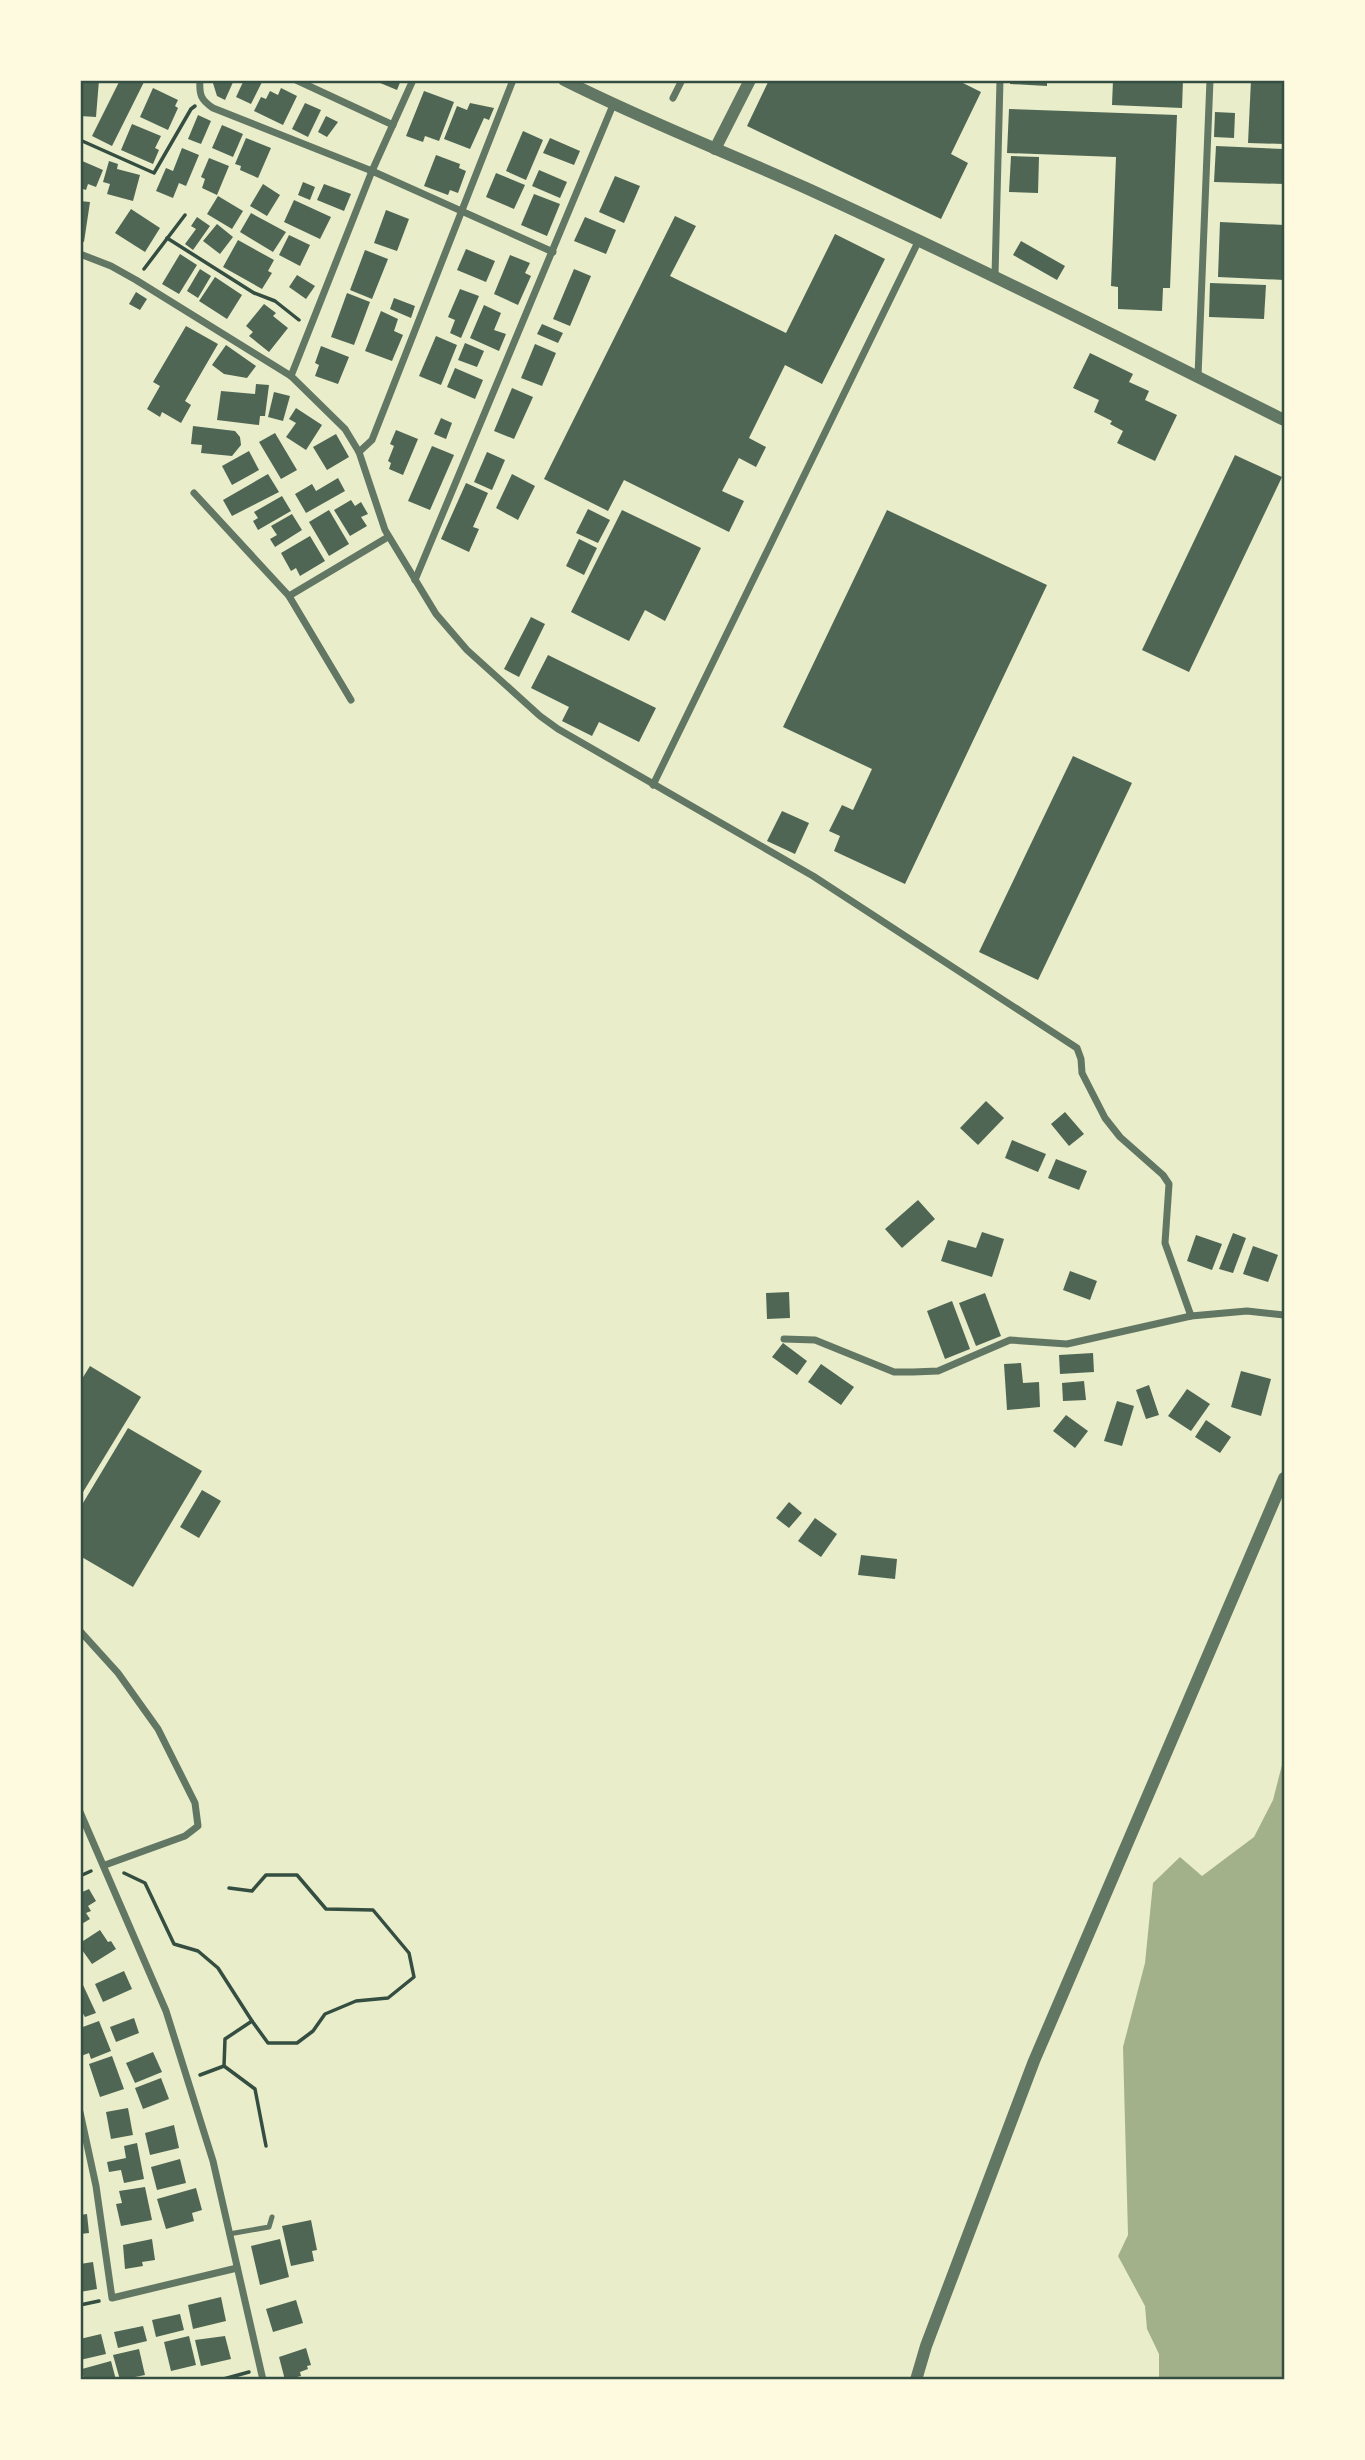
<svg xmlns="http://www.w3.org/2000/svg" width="1365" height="2460" viewBox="0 0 1365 2460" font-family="'Public Sans',sans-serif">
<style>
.water{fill:#a3b18a}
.building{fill:#4f6655}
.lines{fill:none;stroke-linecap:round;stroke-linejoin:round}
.path{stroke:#344e41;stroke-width:3.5}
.service{stroke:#617663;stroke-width:5}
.minor{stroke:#617663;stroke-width:7}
.tertiary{stroke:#617663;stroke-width:12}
.neatline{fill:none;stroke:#344e41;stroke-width:2.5}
</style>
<rect width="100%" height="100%" fill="#e9edc9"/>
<path class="water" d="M1284,1757V2379H1159V2354L1147,2329L1145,2306L1118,2256L1128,2235L1123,2047L1145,1963L1153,1883L1180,1857L1202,1876L1254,1837L1273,1800Z"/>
<g class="building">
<path d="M80,80H99L96,117L80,116Z"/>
<path d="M120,80H145L112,146L92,136Z"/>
<path d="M212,80H234L225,100L217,96Z"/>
<path d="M244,80L262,82L251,104L236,97Z"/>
<path d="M373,80H401L397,90Z"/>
<path d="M769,80H957L981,92L951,154L968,163L941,219L747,126Z"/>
<path d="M1010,80H1047V86L1010,84Z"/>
<path d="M1113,80H1183L1182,108L1112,105Z"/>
<path d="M1251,80H1284V144L1248,143Z"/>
<path d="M153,88L178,100L175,106L178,108L168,130L140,117Z"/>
<path d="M281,88L297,96L283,125L254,111L261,97L266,99L270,91L278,95Z"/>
<path d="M424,91L454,102L439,141L425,136L423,142L406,136Z"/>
<path d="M305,103L321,110L308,137L292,129Z"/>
<path d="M470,103L494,108L489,120L484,118L470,149L444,139L457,106L467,110Z"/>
<path d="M1009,109L1177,115L1170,288H1163L1162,311L1118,309V287L1111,286L1116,157L1007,153Z"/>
<path d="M1215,112L1235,113L1234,138L1214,137Z"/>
<path d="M198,115L211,121L201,144L188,139Z"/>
<path d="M326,116L338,122L327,137L318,132Z"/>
<path d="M132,124L161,136L155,148L159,150L153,164L121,150Z"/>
<path d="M222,125L243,134L233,157L212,148Z"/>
<path d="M523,131L543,140L526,180L506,171Z"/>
<path d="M246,138L271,148L258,178L240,170L241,166L235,164Z"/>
<path d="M550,138L580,151L574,165L543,153Z"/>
<path d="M1216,146L1284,149V184L1214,182Z"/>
<path d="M182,148L199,155L186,186L179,183L173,198L156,191L166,168L173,171Z"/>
<path d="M436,155L460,164L459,168L466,171L458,193L450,190L448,195L424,186Z"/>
<path d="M1011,156L1039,157L1038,193L1009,192Z"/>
<path d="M209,158L229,166L217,195L202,188L205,179L201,177Z"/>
<path d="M80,160L103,170L96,187L88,184L86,190L80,188Z"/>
<path d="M109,161L118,164L117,169L140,175L133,201L107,194L110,184L103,182Z"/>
<path d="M539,170L567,182L560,198L532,186Z"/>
<path d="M496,173L525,185L514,209L486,197Z"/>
<path d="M615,176L640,186L624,223L599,212Z"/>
<path d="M303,182L315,187L310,200L298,195Z"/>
<path d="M263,184L280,195L267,216L250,206Z"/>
<path d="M324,184L351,194L344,211L317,200Z"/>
<path d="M534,194L560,204L547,236L521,225Z"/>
<path d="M218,196L243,211L232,229L207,214Z"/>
<path d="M294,200L331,217L320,239L284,222Z"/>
<path d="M80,201L90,202L84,242L80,241Z"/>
<path d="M131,209L160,228L145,252L115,233Z"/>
<path d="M386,210L409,219L397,251L374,243Z"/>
<path d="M251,213L286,232L273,252L240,232Z"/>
<path d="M675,216L696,226L670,276L786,333L835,234L885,259L822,384L785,365L749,438L766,447L756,467L739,458L722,491L744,501L729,532L624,480L608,511L544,479Z"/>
<path d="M197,217L210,226L193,250L185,244L196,229L191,226Z"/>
<path d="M585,217L616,230L606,254L574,241Z"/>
<path d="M1220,222L1284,225V280L1218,277Z"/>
<path d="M217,224L233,237L220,254L203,241Z"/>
<path d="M289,235L310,245L300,266L279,255Z"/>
<path d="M238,240L274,260L268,271L272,273L262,289L223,267Z"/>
<path d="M1021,241L1065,266L1057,280L1013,255Z"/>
<path d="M466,249L495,261L486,282L457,270Z"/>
<path d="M365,250L388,259L372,299L350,290Z"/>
<path d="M180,254L197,265L179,294L162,284Z"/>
<path d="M510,255L530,263L525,273L531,276L518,305L494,294Z"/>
<path d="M200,269L211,276L198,298L187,291Z"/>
<path d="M574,269L591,276L570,326L553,319Z"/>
<path d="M297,275L315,286L306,299L289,287Z"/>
<path d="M215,277L242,295L227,319L199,301Z"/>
<path d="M1210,283L1266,285L1264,319L1209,317Z"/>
<path d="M460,289L479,296L461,338L450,333L455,320L448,317Z"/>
<path d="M136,292L147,299L140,310L129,304Z"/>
<path d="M347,293L370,302L354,345L331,337Z"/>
<path d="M394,298L415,306L411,318L390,309Z"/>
<path d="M264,304L276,313L273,316L288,328L269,352L249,336L253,332L246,326Z"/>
<path d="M484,305L501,313L494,330L506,334L499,351L470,338Z"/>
<path d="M381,311L398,319L394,331L403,335L392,361L365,351Z"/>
<path d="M542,324L563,333L558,343L537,334Z"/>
<path d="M186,326L218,344L185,401L191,405L181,423L162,412L160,417L147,409L160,386L153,382Z"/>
<path d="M436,336L457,345L441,385L419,376Z"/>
<path d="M465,343L484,351L477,367L458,360Z"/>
<path d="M535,344L556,353L542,386L521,378Z"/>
<path d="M226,345L256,366L247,378L224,374L212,365Z"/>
<path d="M321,346L349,357L338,384L315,376L319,365L315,363Z"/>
<path d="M1090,353L1133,374L1129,382L1149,391L1145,400L1177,415L1155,461L1117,443L1123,431L1110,424L1112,421L1094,412L1099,400L1073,388Z"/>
<path d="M455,368L483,380L475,399L447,387Z"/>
<path d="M256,384L269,385L265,416H260L259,425L217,420L221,391L255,394Z"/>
<path d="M512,388L533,397L514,439L494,431Z"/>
<path d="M274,392L290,396L283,421L268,417Z"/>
<path d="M296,408L322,425L306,450L286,437L296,423L289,419Z"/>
<path d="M441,418L452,423L446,439L434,434Z"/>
<path d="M193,426L235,431L240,437L241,445L232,456L201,453L202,445L191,444Z"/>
<path d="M396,430L418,439L403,475L389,469L391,463L388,461L394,446L390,444Z"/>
<path d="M275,433L297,470L281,479L259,442Z"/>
<path d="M336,434L349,457L327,470L313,447Z"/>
<path d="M432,446L454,455L430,510L408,501Z"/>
<path d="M249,451L259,470L232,485L222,466Z"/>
<path d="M487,452L505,460L492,490L474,482Z"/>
<path d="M1235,455L1282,477L1189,672L1142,650Z"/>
<path d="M268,474L279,492L232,516L223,500Z"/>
<path d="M512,474L535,486L518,520L496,508Z"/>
<path d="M338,478L345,491L306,513L295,494L312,484L316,491Z"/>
<path d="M466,483L488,493L473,527L479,529L469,552L441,539Z"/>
<path d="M282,496L291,511L258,530L253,521L258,518L254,512Z"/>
<path d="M351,500L355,506L361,502L368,514L361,517L367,526L350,536L334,510Z"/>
<path d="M588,509L610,520L598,543L576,533Z"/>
<path d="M329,510L349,544L329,556L309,522Z"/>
<path d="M622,510L701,548L665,621L645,610L629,641L571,612Z"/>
<path d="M887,510L1047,585L905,884L834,851L840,836L829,831L842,805L853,810L872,769L783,727Z"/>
<path d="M292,514L302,530L275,547L270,539L277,535L271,526Z"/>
<path d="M310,536L325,561L300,576L296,568L291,571L281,553Z"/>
<path d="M579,539L597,548L584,575L566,566Z"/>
<path d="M531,617L545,624L519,677L504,669Z"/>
<path d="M548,655L656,708L639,742L599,722L592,736L562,721L569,707L531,688Z"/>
<path d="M1073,756L1132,783L1038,980L979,952Z"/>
<path d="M782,811L809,823L795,854L767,841Z"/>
<path d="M986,1101L1004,1118L978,1145L960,1128Z"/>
<path d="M1065,1112L1084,1134L1069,1146L1051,1124Z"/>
<path d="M1012,1140L1046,1154L1038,1172L1005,1158Z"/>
<path d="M1056,1159L1087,1171L1079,1190L1048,1178Z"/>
<path d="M918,1200L935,1219L902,1248L885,1229Z"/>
<path d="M982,1232L1004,1239L992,1277L941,1261L948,1240L976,1248Z"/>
<path d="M1233,1233L1246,1238L1233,1273L1219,1269Z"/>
<path d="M1196,1235L1222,1244L1212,1270L1187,1261Z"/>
<path d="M1253,1246L1278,1255L1268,1282L1243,1274Z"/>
<path d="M1070,1271L1097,1281L1090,1300L1063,1290Z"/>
<path d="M789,1292L790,1318L767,1319L766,1293Z"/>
<path d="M985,1293L1001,1336L976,1346L959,1303Z"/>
<path d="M952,1301L970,1349L945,1359L927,1311Z"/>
<path d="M783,1343L807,1361L797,1375L772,1357Z"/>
<path d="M1093,1353L1094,1372L1060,1374L1059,1355Z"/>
<path d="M1021,1363L1023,1383L1039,1382L1040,1407L1007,1410L1004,1364Z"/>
<path d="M821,1364L854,1387L841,1405L808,1382Z"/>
<path d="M90,1366L141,1397L80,1497V1382Z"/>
<path d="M1241,1371L1271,1379L1261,1416L1231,1407Z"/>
<path d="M1084,1381L1086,1400L1063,1401L1062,1383Z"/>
<path d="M1149,1385L1159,1415L1146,1419L1136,1390Z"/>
<path d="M1187,1389L1210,1404L1191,1431L1168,1416Z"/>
<path d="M1117,1401L1134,1406L1122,1446L1104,1441Z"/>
<path d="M1066,1415L1088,1431L1075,1448L1053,1431Z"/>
<path d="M1206,1420L1231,1437L1220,1453L1195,1437Z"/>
<path d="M128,1428L202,1471L133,1587L80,1556V1508Z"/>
<path d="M202,1490L221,1501L199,1538L180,1527Z"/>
<path d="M789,1502L802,1513L789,1528L776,1518Z"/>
<path d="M815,1518L837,1534L821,1557L798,1541Z"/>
<path d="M861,1555L897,1559L895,1579L858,1575Z"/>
<path d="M89,1889L96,1901L88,1906L91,1911L86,1913L90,1919L80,1925V1893Z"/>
<path d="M100,1930L108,1942L111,1941L116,1949L92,1964L80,1947V1943Z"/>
<path d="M124,1971L132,1989L103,2002L95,1984Z"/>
<path d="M83,1985L96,2013L85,2017L82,2012L80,2013V1986Z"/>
<path d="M134,2018L139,2033L116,2042L110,2027Z"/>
<path d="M99,2021L111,2051L91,2059L89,2053L81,2056L80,2028Z"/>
<path d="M153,2052L162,2072L135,2083L126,2063Z"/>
<path d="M112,2056L124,2089L100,2097L89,2064Z"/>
<path d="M161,2078L169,2099L143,2109L135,2088Z"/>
<path d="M128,2108L133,2135L111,2139L106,2112Z"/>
<path d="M174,2125L179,2148L150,2155L145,2133Z"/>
<path d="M137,2143L144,2179L124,2183L121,2170L109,2172L107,2162L126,2158L124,2146Z"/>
<path d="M180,2159L186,2183L157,2190L151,2167Z"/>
<path d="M145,2187L152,2220L121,2226L116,2204L122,2203L119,2191Z"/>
<path d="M196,2188L202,2210L192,2213L194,2221L166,2229L157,2199Z"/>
<path d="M87,2214L89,2233L80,2234V2215Z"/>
<path d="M311,2220L317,2250L312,2251L314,2261L291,2266L282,2226Z"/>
<path d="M152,2239L155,2260L142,2262L143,2266L125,2269L123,2245Z"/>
<path d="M280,2239L289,2277L260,2285L251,2246Z"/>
<path d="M93,2262L97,2289L80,2292V2264Z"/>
<path d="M221,2297L226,2321L193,2329L188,2305Z"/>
<path d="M296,2300L303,2323L273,2332L266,2309Z"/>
<path d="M180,2314L184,2330L156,2337L152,2320Z"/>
<path d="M143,2326L147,2341L118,2348L114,2332Z"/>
<path d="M101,2334L106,2354L80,2360V2339Z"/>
<path d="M189,2336L196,2365L171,2371L164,2342Z"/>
<path d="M225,2336L231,2359L201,2366L195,2340Z"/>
<path d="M306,2348L311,2365L307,2366L308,2369L300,2372L301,2376L285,2380L279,2357Z"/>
<path d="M139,2349L145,2375L120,2380L113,2355Z"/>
<path d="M111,2361L116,2380H84L82,2369Z"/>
</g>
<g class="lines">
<g class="path">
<path d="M80,140L154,173L191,109L195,106"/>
<path d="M167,238L254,293L275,301L299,320"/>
<path d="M144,269L185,215"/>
<path d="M124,1873L145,1883L174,1944L198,1951L218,1968L252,2021L225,2039L224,2066L255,2089L266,2146"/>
<path d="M80,1876L91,1871"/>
<path d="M229,1888L252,1891L266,1875H297L326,1909L373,1910L409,1953L414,1977L388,1998L356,2001L325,2014L313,2031L297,2043H268L252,2021"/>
<path d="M200,2075L224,2066"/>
<path d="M80,2305L99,2301"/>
<path d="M220,2380L249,2372"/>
</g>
<path class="service" d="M229,2234L269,2227L272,2217"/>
<g class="minor">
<path d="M200,80C199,95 201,100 213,108L372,171L553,252"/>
<path d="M296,80L393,125"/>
<path d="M673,98L682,80"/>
<path d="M80,254L111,266L136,280L291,376L345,429L359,452L385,530L436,614L467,650L540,716L558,729L813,876L1077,1048L1081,1059L1082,1073L1105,1118L1120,1137L1163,1175L1169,1184L1165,1243L1191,1316"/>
<path d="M995,276L1000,80"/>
<path d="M291,376L372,171L413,80"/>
<path d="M1198,376L1210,80"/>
<path d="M359,452L372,440L513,80"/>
<path d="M194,493L289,596L351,700"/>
<path d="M415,580L613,105"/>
<path d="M289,596L388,537"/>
<path d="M653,785L919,240"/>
<path d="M784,1339L815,1340L894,1372H913L938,1371L1010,1340L1067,1344L1191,1316L1247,1311L1284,1315"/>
<path d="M80,1631L118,1673L158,1729L195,1803L198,1826L185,1836L105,1865"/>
<path d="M80,1812L166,2011L213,2161L263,2380"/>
<path d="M80,2112L96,2186L112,2298L237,2268"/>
</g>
<g class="tertiary">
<path d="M564,80C643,120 726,152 806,188C968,262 1126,341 1284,420"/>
<path d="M715,149L750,80"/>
<path d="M916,2380L926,2346L1034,2061L1284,1478"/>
</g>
</g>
<rect width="1365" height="2460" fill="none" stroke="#fefae0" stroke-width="164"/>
<rect x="82" y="82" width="1201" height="2296" class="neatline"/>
</svg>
